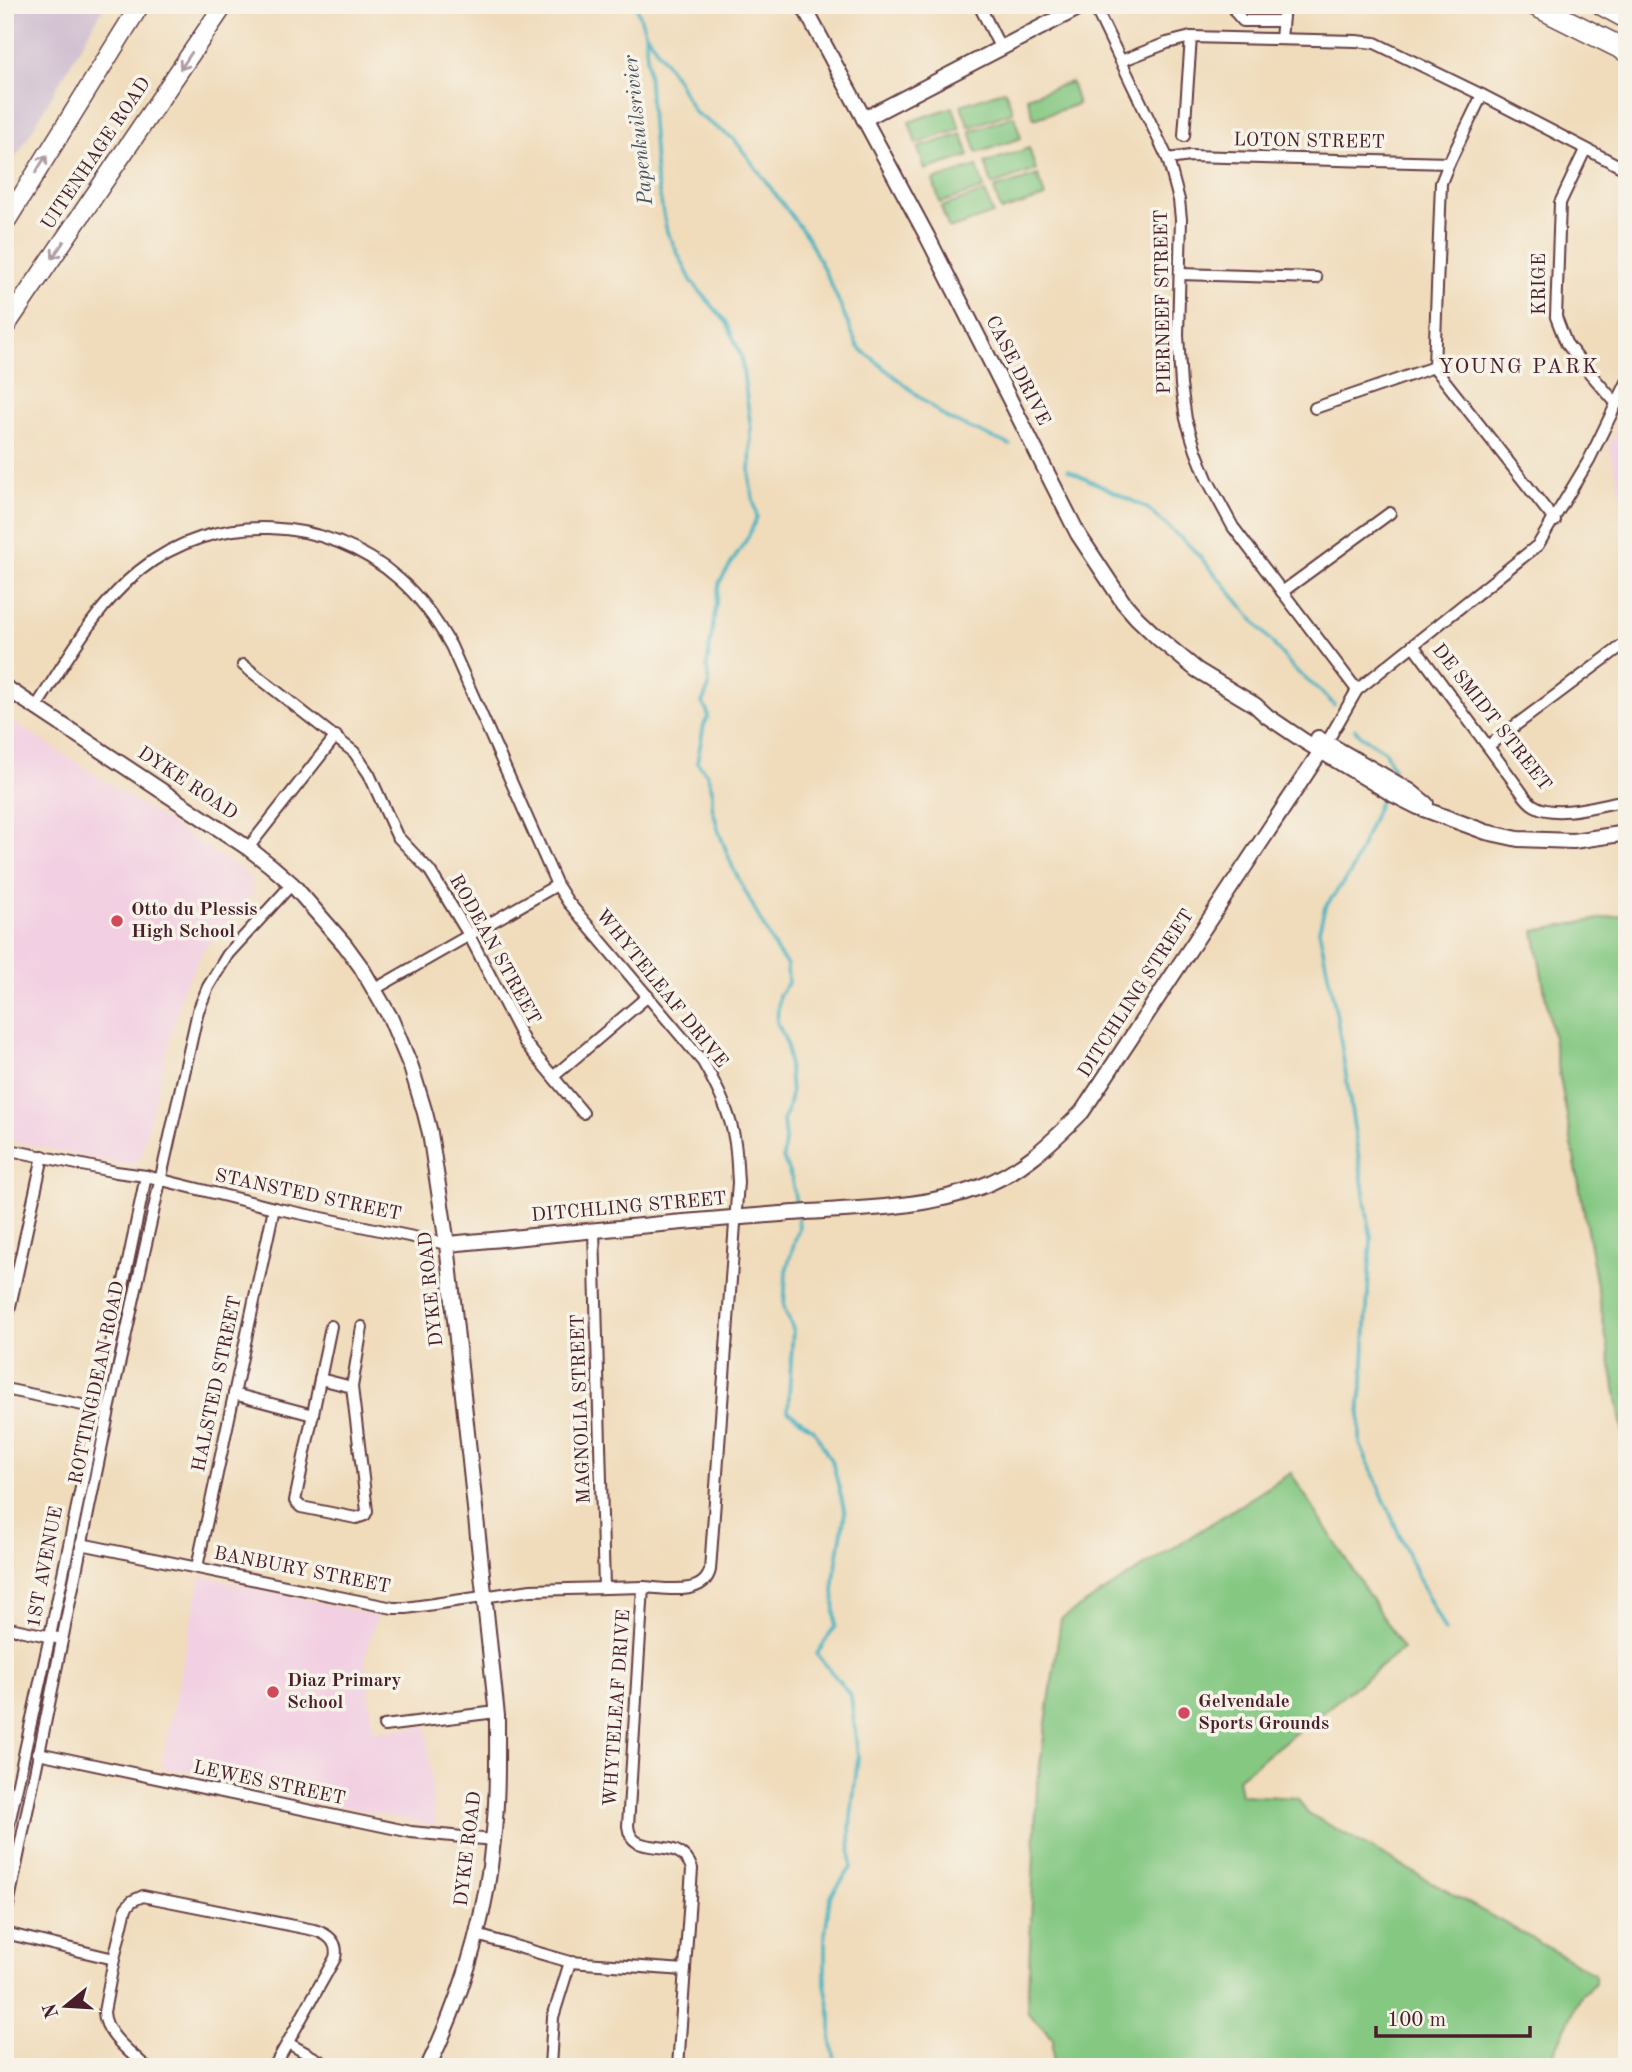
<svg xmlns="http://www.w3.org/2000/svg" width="1632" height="2072" viewBox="0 0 1632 2072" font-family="'Old Standard TT',serif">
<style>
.built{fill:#f2cfe2}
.industrial{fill:#cfbdd0}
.green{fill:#84c882;stroke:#677456;stroke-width:2}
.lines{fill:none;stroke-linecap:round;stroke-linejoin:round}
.stream{stroke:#45b2c1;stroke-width:3.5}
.minor-casing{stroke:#633b41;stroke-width:14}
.tertiary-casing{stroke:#633b41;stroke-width:18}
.primary-casing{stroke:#633b41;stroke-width:21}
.motorway-casing{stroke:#633b41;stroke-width:24}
.minor{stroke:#fff;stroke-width:10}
.tertiary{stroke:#fff;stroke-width:14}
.primary{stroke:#fff;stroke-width:18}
.motorway{stroke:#fff;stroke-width:21}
.oneway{stroke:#ae9aa0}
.poi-dot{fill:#d1495b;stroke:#f7f3e8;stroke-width:2.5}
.labels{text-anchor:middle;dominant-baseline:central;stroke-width:7;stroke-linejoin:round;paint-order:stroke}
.street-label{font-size:19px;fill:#4a1f2b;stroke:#f7f3e8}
.poi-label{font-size:19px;font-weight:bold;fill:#4a1f2b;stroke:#f7f3e8;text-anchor:start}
.water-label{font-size:21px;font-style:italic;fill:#485260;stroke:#f7f3e8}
.neighbourhood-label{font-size:21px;letter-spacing:2px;fill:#4a1f2b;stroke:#f7f3e8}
</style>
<rect width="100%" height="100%" fill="#f7f3e8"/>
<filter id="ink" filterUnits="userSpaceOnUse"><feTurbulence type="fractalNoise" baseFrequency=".0143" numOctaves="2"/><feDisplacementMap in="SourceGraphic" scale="14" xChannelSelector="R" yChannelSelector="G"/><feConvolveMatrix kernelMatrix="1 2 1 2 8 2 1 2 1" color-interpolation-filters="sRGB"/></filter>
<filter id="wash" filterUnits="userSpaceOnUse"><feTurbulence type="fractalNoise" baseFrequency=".00686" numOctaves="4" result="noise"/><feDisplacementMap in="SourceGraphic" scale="28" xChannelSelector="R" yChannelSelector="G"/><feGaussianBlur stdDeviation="1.57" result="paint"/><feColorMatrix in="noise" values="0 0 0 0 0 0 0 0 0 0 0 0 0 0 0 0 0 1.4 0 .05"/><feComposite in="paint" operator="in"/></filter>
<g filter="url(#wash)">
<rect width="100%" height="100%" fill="#f0dcbb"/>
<g class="built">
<path d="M1627,409V506L1620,491L1609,445Z"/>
<path d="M5,716L249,875L253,894L205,947L182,991L140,1159L129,1166L5,1140Z"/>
<path d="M201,1576L377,1616L365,1658L374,1731L427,1726L435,1826L161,1767Z"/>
</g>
<path class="industrial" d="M5,5H105L5,176Z"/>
<g class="green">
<path d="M1071,82L1078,104L1034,119L1027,97Z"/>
<path d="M1005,90L1013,112L969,127L961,105Z"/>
<path d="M953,107L960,129L916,144L909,122Z"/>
<path d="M1014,116L1021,138L977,153L970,131Z"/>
<path d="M962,134L969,156L925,170L918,148Z"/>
<path d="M1029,148L1036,170L992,185L985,163Z"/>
<path d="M977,166L984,188L940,203L933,180Z"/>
<path d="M1038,175L1045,197L1001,211L994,189Z"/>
<path d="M985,192L993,214L949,229L941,207Z"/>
<path d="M1627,914V1455L1534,931Z"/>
<path d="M1291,1473L1403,1649L1238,1778L1241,1795L1297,1798L1308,1813L1595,1974V1983L1581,1995L1547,2067H1053V2038L1027,2012L1037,1786L1061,1619Z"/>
</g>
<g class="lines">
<g class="stream">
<path d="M636,5L645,31L656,178L667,232L692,282L727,323L741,356L751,429L750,484L757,517L748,537L719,583L707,666L709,687L702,703L707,710L708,717L704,725L697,762L707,774L712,789V806L719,832L733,868L777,952L787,965L788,983L779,995L777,1022L787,1044L791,1094L787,1112L783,1120L785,1140L783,1158L792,1180L797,1209"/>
<path d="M645,32L676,78L694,112L735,140L808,238L832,286L858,347L946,418L1010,445"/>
<path d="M1068,470L1147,508L1192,548L1222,582L1294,669L1326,696L1334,705"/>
<path d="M1355,729L1361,736L1385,751L1393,769"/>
<path d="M1381,798L1351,872L1325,907L1319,930L1337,1017L1371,1238L1363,1381L1360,1401V1444L1416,1573L1445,1631"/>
<path d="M798,1217L799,1227L786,1271L784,1308L793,1329L788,1411L814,1430L833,1464L845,1513L834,1579L835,1626L817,1654L851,1696L858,1757L850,1826L851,1868L830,1897L825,1935V1984L831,2015V2037L836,2067"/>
</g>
</g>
</g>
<g filter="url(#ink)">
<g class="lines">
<defs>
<g id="minor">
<path d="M979,5L1000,47"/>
<path d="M1094,5L1168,159L1179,200L1181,219L1178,335L1181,385L1186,419L1196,451L1207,479L1233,527L1357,690"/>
<path d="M1237,5L1236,13L1243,21H1282"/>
<path d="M1281,39L1284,5"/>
<path d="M1121,61L1167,43L1191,37L1356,41L1375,43L1482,95L1627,170"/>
<path d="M1482,95L1449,163L1441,183L1434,367L1555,521"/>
<path d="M1184,136L1191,37"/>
<path d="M1585,150L1560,203L1556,317L1566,343L1588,371L1616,403"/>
<path d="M1168,159L1190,156L1449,163"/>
<path d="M1180,274L1316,278"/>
<path d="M1315,408L1434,367"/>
<path d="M1282,592L1390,513"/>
<path d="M1413,645L1520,790C1524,796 1529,803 1535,806C1557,819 1602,804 1627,800"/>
<path d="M243,665L354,752L369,774L397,836L430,871L469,935L525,1043L583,1113"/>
<path d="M36,707C67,660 95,607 139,571C214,510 327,515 399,579C421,598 437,621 451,646L557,885L568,902L703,1062C717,1087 731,1114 735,1143C737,1156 737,1169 738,1182L710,1570C704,1597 663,1588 643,1587L628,1826C632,1862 679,1831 692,1869L678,2067"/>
<path d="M1327,742L1357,690L1538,545L1589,460L1627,382"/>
<path d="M1488,746L1627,642"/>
<path d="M248,848L336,736"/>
<path d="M375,989L557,885"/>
<path d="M554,1076L648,996"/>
<path d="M5,1149L116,1172L146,1176L274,1208L447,1244"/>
<path d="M594,1230L604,1587"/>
<path d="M331,1326L295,1501L301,1507L356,1518L365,1515L367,1511L352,1387L362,1327"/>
<path d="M5,1329L43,1156"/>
<path d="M320,1379L352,1387"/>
<path d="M5,1389L102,1409"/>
<path d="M234,1394L313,1415"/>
<path d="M81,1544L393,1608H406L531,1590L643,1587"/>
<path d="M197,1567L274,1208"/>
<path d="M5,1627L57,1638"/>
<path d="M384,1726L496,1712"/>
<path d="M38,1753L411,1832L493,1840"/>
<path d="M5,1842L50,1636L146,1176"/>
<path d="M5,1920L109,1410L198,1011L208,987L228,954L292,884"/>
<path d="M5,1933L114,1959"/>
<path d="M477,1935L570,1962L685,1970"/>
<path d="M288,2043L331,2067"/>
<path d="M146,2067C131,2052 105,2035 104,2012L114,1959L126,1908L132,1901L143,1896L314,1930C328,1934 339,1942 335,1958L274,2067"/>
<path d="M550,2067L553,2017L570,1962"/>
</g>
<g id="tertiary">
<path d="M803,5L928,238L1078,534L1123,602L1137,618L1158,638L1197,670L1255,705L1267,716L1304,741L1394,795L1418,807L1486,832L1518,839L1573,841L1627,833"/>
<path d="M864,119L1084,5"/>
<path d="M5,687L248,848L270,865L292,884L345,945L361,967L390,1017L411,1067L425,1113L430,1133L447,1244L497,1716C497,1757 498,1799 493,1840C486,1919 462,1996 428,2067"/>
<path d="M1318,738L1410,791L1426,804"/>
<path d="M447,1244C559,1234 670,1222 781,1214C848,1208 917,1211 980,1187C1021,1172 1052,1142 1082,1112L1327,742"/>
</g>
<g id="primary">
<path d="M5,223L140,5"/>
<path d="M5,327L224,5"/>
</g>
<g id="motorway">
<path d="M1535,5L1627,51"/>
<path d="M1603,5L1627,18"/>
</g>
</defs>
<use href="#minor" class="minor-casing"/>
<use href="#tertiary" class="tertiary-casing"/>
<use href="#primary" class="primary-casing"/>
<use href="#motorway" class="motorway-casing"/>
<use href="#minor" class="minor"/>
<use href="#tertiary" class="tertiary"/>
<use href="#primary" class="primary"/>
<use href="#motorway" class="motorway"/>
</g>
<defs><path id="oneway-shaft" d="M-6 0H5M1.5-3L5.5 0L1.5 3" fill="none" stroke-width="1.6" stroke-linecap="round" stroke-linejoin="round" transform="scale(1.75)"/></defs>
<g class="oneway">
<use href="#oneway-shaft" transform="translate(186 61) rotate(124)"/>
<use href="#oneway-shaft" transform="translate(41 164) rotate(-58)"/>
<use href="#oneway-shaft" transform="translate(58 250) rotate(124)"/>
</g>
</g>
<g class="poi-dot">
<circle cx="117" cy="921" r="7"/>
<circle cx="273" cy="1692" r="7"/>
<circle cx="1184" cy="1713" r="7"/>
</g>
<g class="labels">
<g class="street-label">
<text transform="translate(1309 142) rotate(1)">LOTON STREET</text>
<text transform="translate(97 154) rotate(-56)">UITENHAGE ROAD</text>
<text transform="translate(1540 284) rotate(-90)">KRIGE</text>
<text transform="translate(1164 302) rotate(-91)">PIERNEEF STREET</text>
<text transform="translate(1017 371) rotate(63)">CASE DRIVE</text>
<text transform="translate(1491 718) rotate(52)">DE SMIDT STREET</text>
<text transform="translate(187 784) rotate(34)">DYKE ROAD</text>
<text transform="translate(494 950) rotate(61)">RODEAN STREET</text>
<text transform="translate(661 989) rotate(51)">WHYTELEAF DRIVE</text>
<text transform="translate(1137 994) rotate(-57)">DITCHLING STREET</text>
<text transform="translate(308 1196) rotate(12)">STANSTED STREET</text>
<text transform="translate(629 1208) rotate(-5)">DITCHLING STREET</text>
<text transform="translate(432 1289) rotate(-96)">DYKE ROAD</text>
<text transform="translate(98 1383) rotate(-78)">ROTTINGDEAN ROAD</text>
<text transform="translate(218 1384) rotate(-78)">HALSTED STREET</text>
<text transform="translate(582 1409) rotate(-92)">MAGNOLIA STREET</text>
<text transform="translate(46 1567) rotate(-79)">1ST AVENUE</text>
<text transform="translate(302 1571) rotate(11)">BANBURY STREET</text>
<text transform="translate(618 1708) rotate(-86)">WHYTELEAF DRIVE</text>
<text transform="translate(269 1784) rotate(12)">LEWES STREET</text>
<text transform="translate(469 1849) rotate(-83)">DYKE ROAD</text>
</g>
<g class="poi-label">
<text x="131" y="910">Otto du Plessis<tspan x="131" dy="22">High School</tspan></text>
<text x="287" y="1681">Diaz Primary<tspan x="287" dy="22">School</tspan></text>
<text x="1198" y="1702">Gelvendale<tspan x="1198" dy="22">Sports Grounds</tspan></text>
</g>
<g class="water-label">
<text transform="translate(639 130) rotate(-96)">Papenkuilsrivier</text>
</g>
<g class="neighbourhood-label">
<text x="1519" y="367">YOUNG PARK</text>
</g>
</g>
<rect width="1632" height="2072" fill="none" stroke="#f7f3e8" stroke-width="28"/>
<g transform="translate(66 2006) rotate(252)" stroke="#f7f3e8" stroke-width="5" paint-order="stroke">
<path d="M0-5L12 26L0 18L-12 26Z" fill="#4a1f2b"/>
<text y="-10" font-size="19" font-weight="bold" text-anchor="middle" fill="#4a1f2b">N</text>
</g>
<path d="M1376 2026v10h154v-10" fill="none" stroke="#4a1f2b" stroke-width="3.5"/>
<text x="1387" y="2026" font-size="21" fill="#4a1f2b" stroke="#f7f3e8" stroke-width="5" paint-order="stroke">100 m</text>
</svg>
